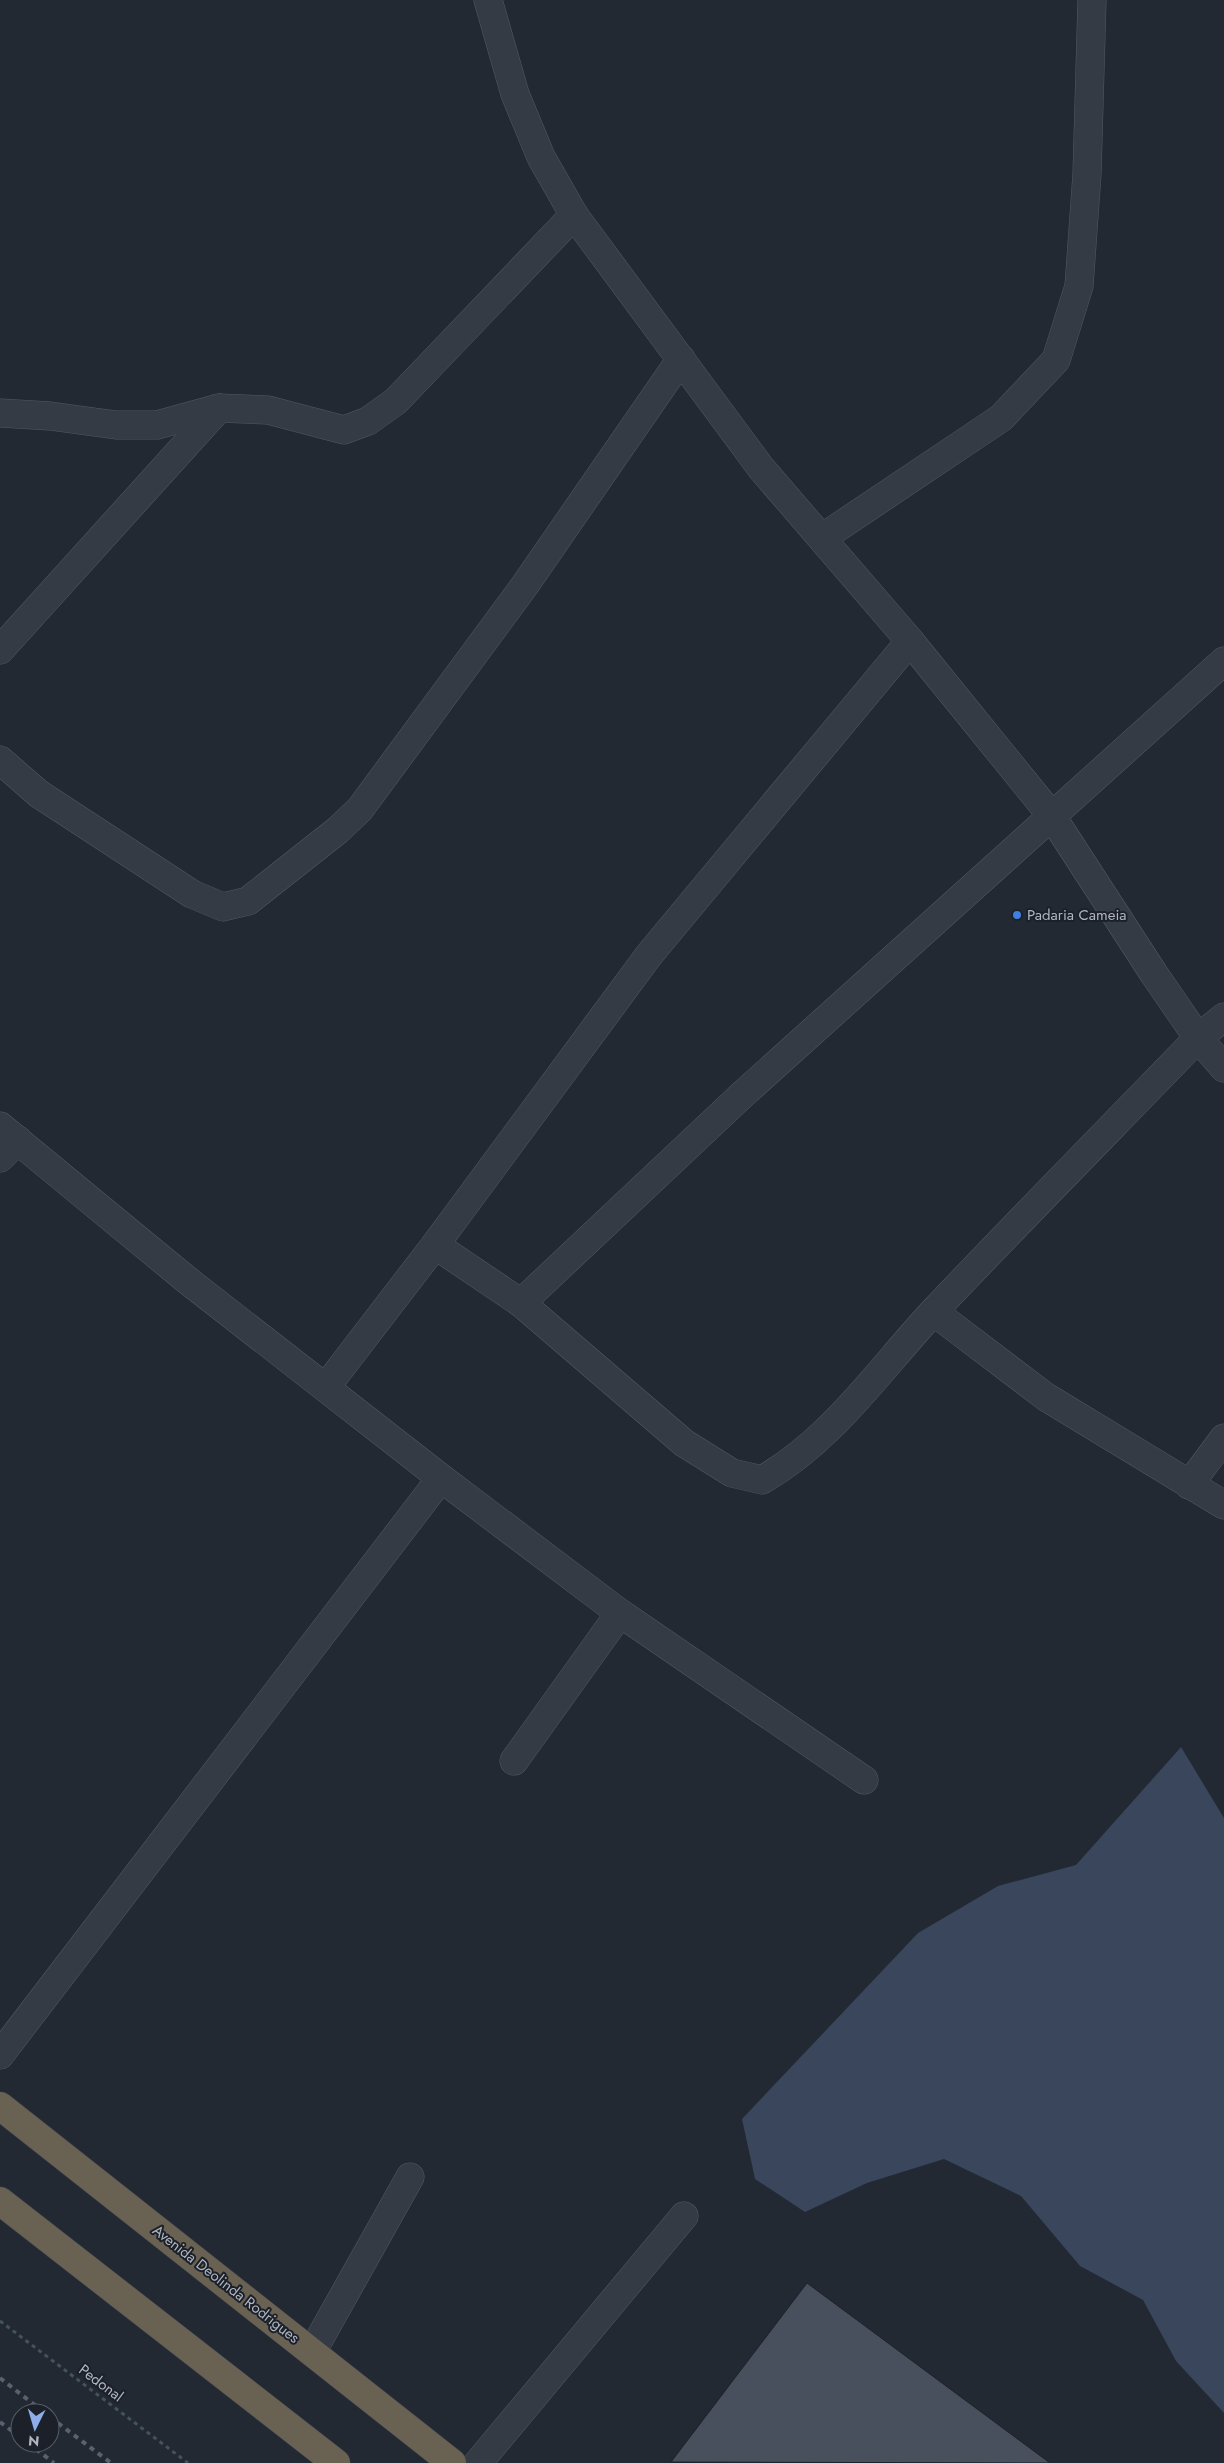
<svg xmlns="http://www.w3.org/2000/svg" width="1224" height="2463" viewBox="0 0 1224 2463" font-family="Jost,sans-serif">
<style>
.water{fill:#39465b}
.building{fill:#49505d;stroke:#1d222b}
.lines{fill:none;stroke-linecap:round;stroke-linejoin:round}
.minor-casing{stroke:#535862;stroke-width:29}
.highway-casing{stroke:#40454f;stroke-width:29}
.path{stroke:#455356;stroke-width:3;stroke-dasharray:4 4;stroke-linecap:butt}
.minor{stroke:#353b44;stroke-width:28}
.highway{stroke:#696253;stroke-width:28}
.rail{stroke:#5a616d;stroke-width:4;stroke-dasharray:5 5;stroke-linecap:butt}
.shop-dot{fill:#3f7fe0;stroke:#1b2029;stroke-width:2}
.labels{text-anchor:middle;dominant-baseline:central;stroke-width:4;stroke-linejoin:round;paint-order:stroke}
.poi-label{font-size:15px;fill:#afb5c1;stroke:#1b2029;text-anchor:start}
.street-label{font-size:15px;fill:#afb5c1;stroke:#1b2029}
</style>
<rect width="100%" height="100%" fill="#222933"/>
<path class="water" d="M1181,1747L1224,1818V2413L1176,2361L1143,2300L1080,2266L1021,2196L944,2159L867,2183L805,2212L755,2179L742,2119L918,1933L998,1886L1076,1865Z"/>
<path class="building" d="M807,2283L1050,2463L671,2462Z"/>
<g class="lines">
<defs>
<g id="minor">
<path d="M488,0L515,94L541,157L574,215L761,468L910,641L1051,815L1154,974L1198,1038L1224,1068"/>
<path d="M0,413L50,416L116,425H157L219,408L268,410L344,430L368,421L396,401L574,215"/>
<path d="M822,538L1001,418L1056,360L1079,286L1087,174L1092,0"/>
<path d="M0,650L219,408"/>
<path d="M0,760L39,794L192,894L223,907L248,901L338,830L360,809L525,585L681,359"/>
<path d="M0,1126L187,1280L441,1478L620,1613L864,1780"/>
<path d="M0,1158L18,1140"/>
<path d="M435,1245L521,1303L684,1443L732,1473L762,1480C833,1439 879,1370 934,1311C1021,1219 1110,1129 1198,1038L1224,1017"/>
<path d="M521,1303L742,1095L1224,661"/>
<path d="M934,1312L1046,1397L1224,1505"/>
<path d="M326,1387L435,1245L649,955L910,641"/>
<path d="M1189,1485L1224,1438"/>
<path d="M514,1761L620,1613"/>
<path d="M0,2055L441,1478"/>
<path d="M312,2352L410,2177"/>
<path d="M478,2463L684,2216"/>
</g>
<g id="highway">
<path d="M0,2106L452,2463"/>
<path d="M0,2201L336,2463"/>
</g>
</defs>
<use href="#minor" class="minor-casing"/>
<use href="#highway" class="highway-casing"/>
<path class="path" d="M0,2321L188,2463"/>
<use href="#minor" class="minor"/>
<use href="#highway" class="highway"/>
<g class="rail">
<path d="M0,2378L45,2413"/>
<path d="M50,2417L111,2463"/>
<path d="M0,2422L20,2437"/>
<path d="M28,2443L54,2463"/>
</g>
</g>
<circle class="shop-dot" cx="1017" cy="915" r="5"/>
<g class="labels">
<g class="poi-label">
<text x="1027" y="915">Padaria Cameia</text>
</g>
<g class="street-label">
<text transform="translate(226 2284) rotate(38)">Avenida Deolinda Rodrigues</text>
<text transform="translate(101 2383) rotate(37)">Pedonal</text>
</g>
</g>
<g transform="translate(35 2428) rotate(185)"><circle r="24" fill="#1b2029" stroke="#565c66"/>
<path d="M0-4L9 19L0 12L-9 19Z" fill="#8dace9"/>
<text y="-8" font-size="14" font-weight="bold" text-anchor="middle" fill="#afb5c1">N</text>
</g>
</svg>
